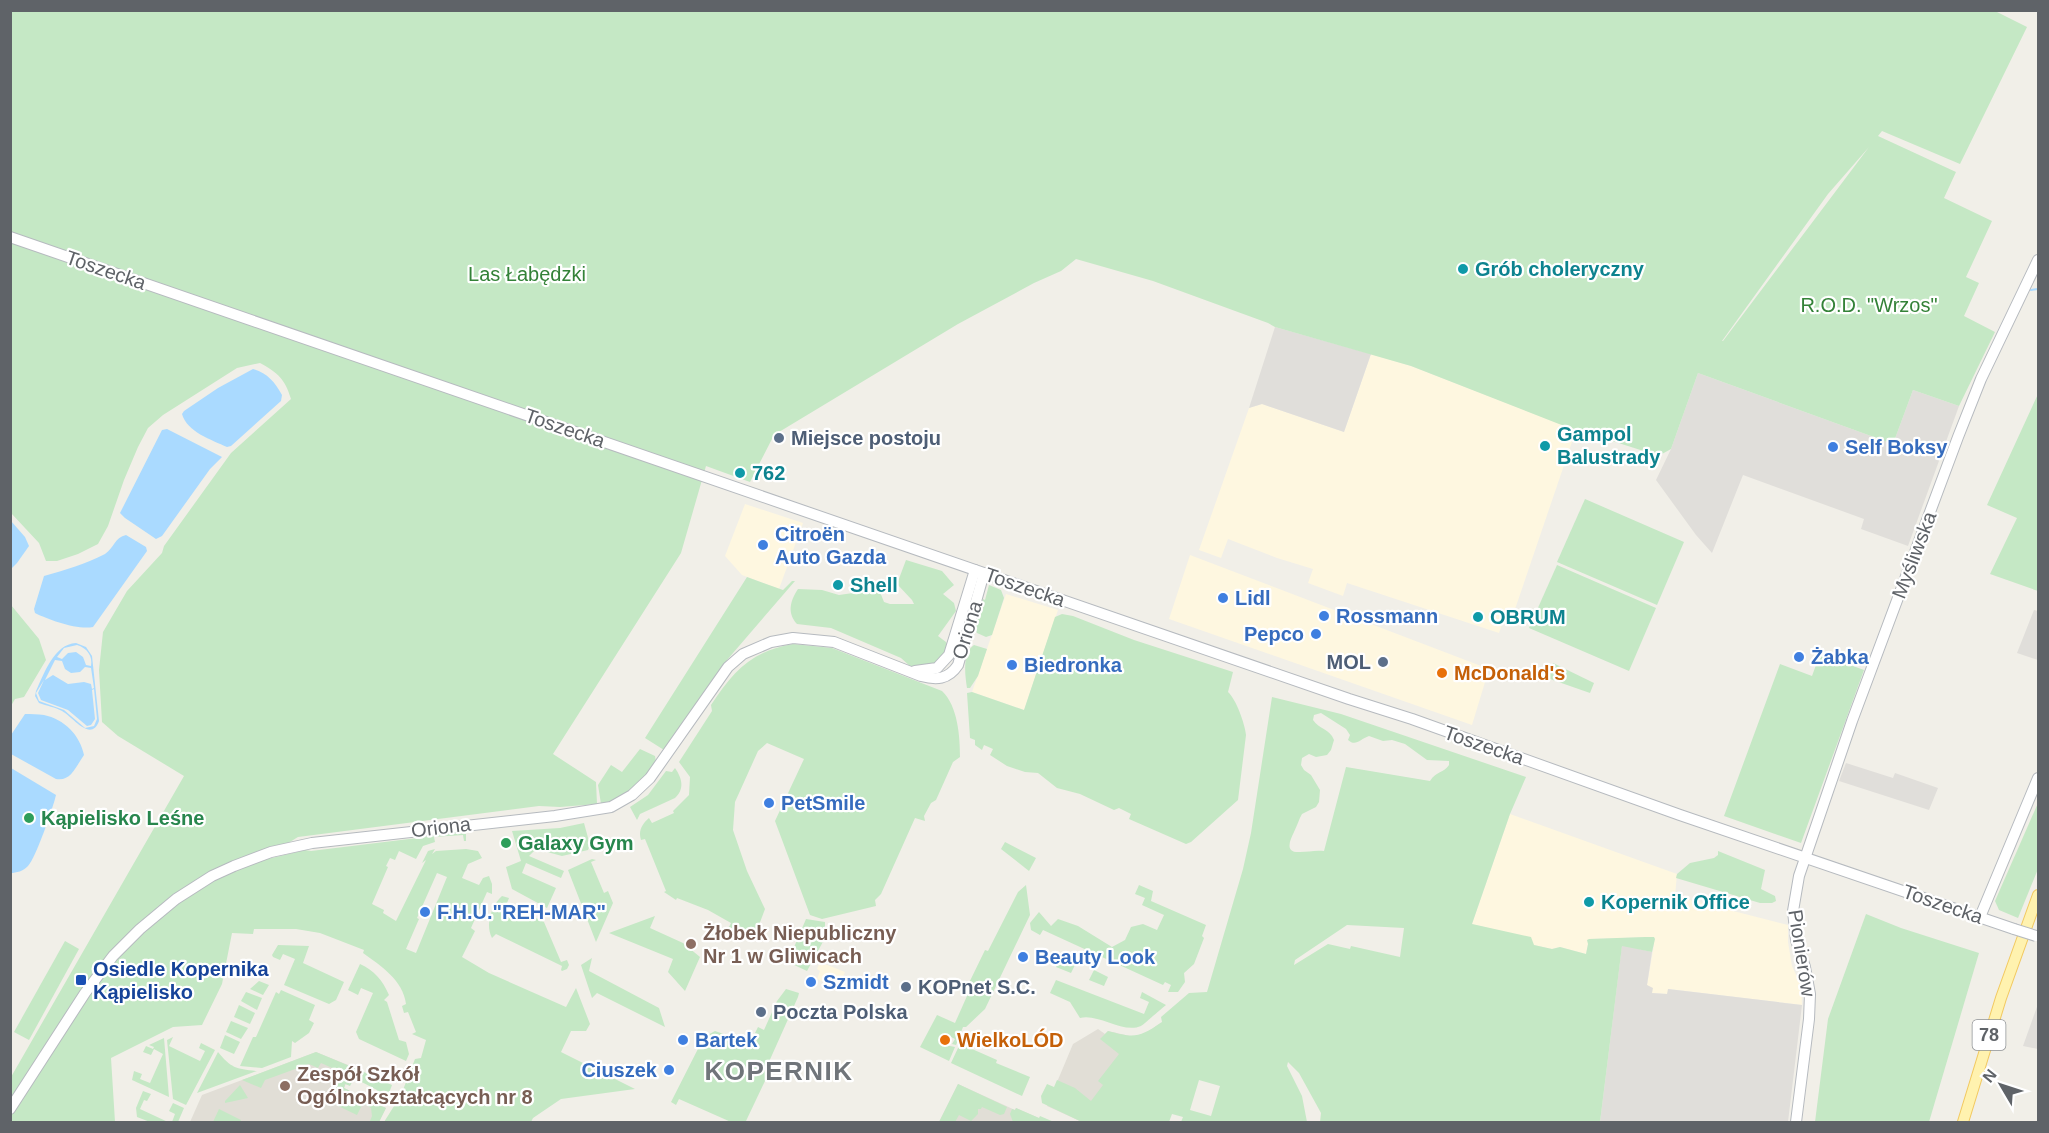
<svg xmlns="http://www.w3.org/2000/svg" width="2049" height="1133" viewBox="0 0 2049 1133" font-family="Helvetica,sans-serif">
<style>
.commercial{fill:#fef7e0}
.industrial{fill:#e0deda}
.education{fill:#e1ded6}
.green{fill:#c5e8c5;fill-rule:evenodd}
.water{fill:#aadaff;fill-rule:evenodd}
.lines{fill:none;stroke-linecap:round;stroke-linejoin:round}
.stream{stroke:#aadaff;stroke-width:2}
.secondary-casing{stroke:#b6babf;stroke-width:12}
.primary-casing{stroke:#f2c960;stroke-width:12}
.secondary{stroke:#fff;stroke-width:10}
.primary{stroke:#fff2af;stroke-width:10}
.secondary-bridge-casing{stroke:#b6babf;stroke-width:12;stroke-linecap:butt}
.secondary-bridge{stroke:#fff;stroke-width:10}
.culture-dot{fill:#0f9aa8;stroke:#fff;stroke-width:2}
.service-dot{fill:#5c6f8a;stroke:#fff;stroke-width:2}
.shop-dot{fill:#3f7fe0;stroke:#fff;stroke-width:2}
.food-dot{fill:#e8710a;stroke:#fff;stroke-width:2}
.leisure-dot{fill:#2e9e5b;stroke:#fff;stroke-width:2}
.education-dot{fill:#8d6e63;stroke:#fff;stroke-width:2}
.transit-dot{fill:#1a4fb4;stroke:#fff;stroke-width:2}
.labels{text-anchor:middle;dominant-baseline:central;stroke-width:4.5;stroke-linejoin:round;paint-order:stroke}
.shield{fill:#fff;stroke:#8f9295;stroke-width:1.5}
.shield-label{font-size:18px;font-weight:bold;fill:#5f6368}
.culture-label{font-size:20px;font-weight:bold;fill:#0d838f;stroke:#fff;text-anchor:start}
.street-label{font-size:20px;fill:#5f6368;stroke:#fff}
.park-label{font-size:20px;fill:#348238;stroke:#fff}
.service-label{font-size:20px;font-weight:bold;fill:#4e5e75;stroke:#fff;text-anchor:start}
.shop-label{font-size:20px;font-weight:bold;fill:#366cbe;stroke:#fff;text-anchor:start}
.food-label{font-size:20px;font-weight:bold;fill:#c56008;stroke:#fff;text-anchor:start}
.leisure-label{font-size:20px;font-weight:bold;fill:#27864d;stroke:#fff;text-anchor:start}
.education-label{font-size:20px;font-weight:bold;fill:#785e54;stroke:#fff;text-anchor:start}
.transit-label{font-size:20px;font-weight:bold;fill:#164399;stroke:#fff;text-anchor:start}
.district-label{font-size:26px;font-weight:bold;letter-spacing:1.5px;fill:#70757a;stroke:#fff}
</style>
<rect width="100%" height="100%" fill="#f1efe8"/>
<g class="commercial">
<path d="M1371,354L1411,366L1576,430L1512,618L1505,616L1499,633L1347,583L1343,596L1308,583L1313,569L1277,558L1228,539L1221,558L1199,550L1249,408L1262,404L1344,432Z"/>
<path d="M745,504L803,523L779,589L742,575L725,556Z"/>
<path d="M1190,555L1489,669L1472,725L1169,619Z"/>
<path d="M1006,594L1058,610L1024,710L972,692Z"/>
<path d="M1510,814L1677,874L1675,896L1788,925V942L1792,966L1801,986L1802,1005L1669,989L1668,994L1652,993L1647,985L1654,945L1653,937L1589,939L1586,954L1560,947L1552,949L1534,945L1501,931L1472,924Z"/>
<path d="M820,962L845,972L838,988L817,979L820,971L817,969Z"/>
</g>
<g class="industrial">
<path d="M1275,327L1371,354L1344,432L1262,404L1249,408Z"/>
<path d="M1698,373L1893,444L1913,390L1959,406L1908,546L1861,529L1864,519L1743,475L1712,553L1696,535L1656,480L1671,449Z"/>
<path d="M2034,610L2038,611V660L2017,653Z"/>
<path d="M1846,763L1893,778L1895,773L1938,788L1929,810L1839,781Z"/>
<path d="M1622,945L1652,952L1647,985L1653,988L1652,993L1667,994L1668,989L1802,1005L1788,1122H1600Z"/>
<path d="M2038,1004V1049L2023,1046Z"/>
</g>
<g class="education">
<path d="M1162,1022L1082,1122L1047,1106L1073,1044L1098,1029L1105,1034L1108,1031L1134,1037L1146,1033Z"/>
<path d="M316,1052L353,1067L344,1088L386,1108L379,1122H190L202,1095Z"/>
<path d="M958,1084L1015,1110L1016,1108L1048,1122H939Z"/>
</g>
<g class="green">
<path d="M1993,10L2027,27L1960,164L1882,131L1878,136L1956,172L1944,198L1992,221L1966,277L1979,283L1964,316L1995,332L1959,406L1913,390L1893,444L1698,373L1671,449L1662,454H1653L1559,424L1411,366L1275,327L1268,323L1153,281L1076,259L1061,271L1034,283L958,324L774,435L750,482L706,466L681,553L553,754L596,782L597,804L560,807L539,806L298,837L259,861L305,850L311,851L458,833L466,834V841H464L463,835L434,837L435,842L423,846L416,859L399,851L395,860L390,858L386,866L388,867L372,904L384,910L383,913L396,921L426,860L422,863L428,851L435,849L432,854L436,851L466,849L478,851L482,858L468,864L462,878L479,885L483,878L489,876L492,884V894L487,892L471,928L475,931L462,957L489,973L566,1007L576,988L590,1024L586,1031H571L561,1052L635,1089L561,1099L533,1118L531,1122H384L401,1095L415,1059L421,1058L426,1040L412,1034L416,1032L408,1012L404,1013L402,1006L406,1004C403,980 381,966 363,953L364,950L320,933L296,929H254L253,934L232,933L222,984L202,1025L173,1027L111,1058L115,1122H11V1077L184,776L118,736L102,722L99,670L103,632L127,591L162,553L164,546L231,453L291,399C285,379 278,373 260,363L237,368L163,415L148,428L138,447L124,480L108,526L98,544L78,554L57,561H46L39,543L11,513V11ZM1869,147L1723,341H1722L1828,194ZM437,873L447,877L416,953L406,949L419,919L417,918Z"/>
<path d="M2038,394V591L1990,574L2017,518L1987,505Z"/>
<path d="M1585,499L1684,542L1657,605L1557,562Z"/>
<path d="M906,560L942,571L954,585L943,594L954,603L956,611L938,636L946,642L948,647L939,664L911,667L901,658L831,628L797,624C787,613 790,601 798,589L822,590L839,595L874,590L880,592L884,602L890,604H914L912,600L897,584Z"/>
<path d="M1557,565L1656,608L1629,671L1529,628Z"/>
<path d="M747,577L783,590L792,581H795L727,660L664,750L645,738Z"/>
<path d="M989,585L1001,590L1004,598L992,635L986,637L977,633L975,629L983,599L985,600Z"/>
<path d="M11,605L39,639L46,660L24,697L15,699L11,706Z"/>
<path d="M1062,614L1073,616L1134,640L1233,672L1228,692C1236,699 1245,724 1246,735L1238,800L1191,842L1186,844L1129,819L1131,814L1119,808L1114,810L1080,794L1057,788L1038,773L1025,772L1007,766L990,755L993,749L984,745L982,750L975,745V740L970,738L967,693L972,692L1024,710L1055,617Z"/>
<path d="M793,644L832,648L942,691C958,706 960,737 960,757L953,762L936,800L931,803L924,816L925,821L915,818L881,894L875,900L876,906L822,919L810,915L775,821L804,759L767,743L758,751L735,802L733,830L747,871L765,909L754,938L748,936L750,931L737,926L734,930L729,927L731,923L708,910L677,898L676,900L664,892L666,891L645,839L641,840C638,831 642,824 649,818L652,823L674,813L673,811L689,795L690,777L679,762L712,711L711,705C733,672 751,651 793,644Z"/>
<path d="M974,645L987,649L978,676L970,688H967C965,675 962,653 974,645Z"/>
<path d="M1820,654L1864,670L1801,843L1724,816L1780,664L1812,676Z"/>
<path d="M1553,663L1594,683L1590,693L1547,678Z"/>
<path d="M1272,697L1341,714L1526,777L1510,814L1472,924L1531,937L1534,945L1552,949L1560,947L1586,954L1588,944L1587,940L1589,939L1645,937H1654L1655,939L1652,952L1622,946L1600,1122H1320L1321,1113L1299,1073L1288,1062L1287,1066L1302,1096L1307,1122H1181L1183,1117L1172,1114L1169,1122H1082L1042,1103L1041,1096L1047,1084L1054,1087L1057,1080L1075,1088L1091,1101L1103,1085L1098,1081L1119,1054L1100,1039L1108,1031C1134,1038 1139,1038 1162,1022L1161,1017L1189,993L1207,992L1243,869L1251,833ZM1321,713L1346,729L1350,735L1348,740C1356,747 1360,739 1369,736L1383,741L1392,740L1405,744L1427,760L1449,761V765C1444,773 1436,771 1430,781L1346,767L1324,851C1315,850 1308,852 1300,852C1284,853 1290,840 1294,832C1297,826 1299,819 1302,814L1316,807L1319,802L1320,790L1311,775L1304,770L1301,765L1302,758L1309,754L1316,757L1327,755L1331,750L1334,740C1330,729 1319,729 1313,720L1314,715ZM1347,925L1404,928L1400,957L1351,946L1350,949L1328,944L1294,965L1295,960ZM1199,1080L1220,1086L1211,1116L1190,1110Z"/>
<path d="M640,749L655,756L656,762C642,780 625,801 601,804L598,785L611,765L622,772Z"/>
<path d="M675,768C682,778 685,789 675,798L640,814L637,820L630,807L648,795L666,771L672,772Z"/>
<path d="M2038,803V869L2018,918L1999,910L1995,901Z"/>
<path d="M584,823L590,845L588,850L562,856L536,849L529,856L564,871L561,878L526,863L522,873L556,888L547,908L512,889L506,867L521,861L512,831L560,828Z"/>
<path d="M1005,842L1036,858L1029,871L1001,849Z"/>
<path d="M1718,851L1765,870L1761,889L1775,896L1776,901L1772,903H1760L1676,878L1677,874L1690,863L1714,858L1718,855Z"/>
<path d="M592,859L596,860L591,862L604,893L608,891L613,903L596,942L568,870Z"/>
<path d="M1026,885L1030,915L985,1009L966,1027H963L956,1045L952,1044L955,1039L945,1034L940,1044L955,1047L949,1061L920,1047L937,1015L955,1023L971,987L968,985L985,950L988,951L1018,892Z"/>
<path d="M1139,885L1153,891L1151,901L1206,925L1202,936L1204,938L1194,964L1184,973L1185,982L1178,992H1168L1171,985L1165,982L1163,985L1043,930L1040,935L1031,930L1030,923L1039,912L1051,926L1058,919L1078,926L1112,947L1125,940L1131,927L1143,924L1157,930L1164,915L1142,905L1145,898L1135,894Z"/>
<path d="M502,896L509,898L507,903L544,922L561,962L567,960L569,965L567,969L562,971L561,970L562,966L496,934L492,938C485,925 491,906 502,896Z"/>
<path d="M1866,914L1901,928L1979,953L1929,1122H1815L1828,1019Z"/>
<path d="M655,916L650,928L683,943L700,957L685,991L668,972L673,959L609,933Z"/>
<path d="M806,919L825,922V938L807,971L790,963L792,952Z"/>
<path d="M65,941L79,949L29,1040L14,1032Z"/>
<path d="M278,945L309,946L303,963L344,982L336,1000L329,1004L284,985L295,959L283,954L280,960L273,957L272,955Z"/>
<path d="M1061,956L1076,963L1071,973L1056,967Z"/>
<path d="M592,958L589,971L659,1008L665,1027L597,993L592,998L581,965Z"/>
<path d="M360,964C374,970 383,981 389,995L384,1000L387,1002L399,1040L406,1042L409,1054L406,1061L359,1039L356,1032L373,993L361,988L358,995L348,990Z"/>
<path d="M1094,970L1108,977L1104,986L1089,980Z"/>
<path d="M1056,980L1144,1014L1149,1002L1140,998L1142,992L1166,1005C1161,1009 1143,1025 1141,1026C1123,1034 1098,1013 1080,1018L1070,1002L1050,993Z"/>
<path d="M259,981L269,985L263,995L250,989Z"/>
<path d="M786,989L799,993L798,997L768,1064L765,1081L746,1121L731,1122L679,1099L676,1105L671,1102L704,1037L715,1031L753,1044L758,1034L755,1033L758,1027L764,1030L777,1001Z"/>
<path d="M281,990L315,1005L309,1020L314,1023L309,1033L295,1043L292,1041L291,1057L262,1068L240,1066L253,1037H256L276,992L279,994Z"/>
<path d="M246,992L262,998L257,1010L241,1001Z"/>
<path d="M239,1005L255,1013L250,1024L234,1017Z"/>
<path d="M231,1021L248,1028L241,1039L226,1032Z"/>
<path d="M965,1033L967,1034L963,1045L997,1060L996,1063L1030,1077L1022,1096L951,1063Z"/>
<path d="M225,1035L240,1042L234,1054L220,1048Z"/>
<path d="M173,1037L169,1046L200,1061L205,1051L199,1048L201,1043L215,1050L186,1105L173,1099L167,1040Z"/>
<path d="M164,1038L169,1097L132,1080L134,1071L142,1074L140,1079L150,1083L163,1054L154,1049L151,1055L143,1052L146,1046L153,1049L154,1047L149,1045Z"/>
<path d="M218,1052C231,1068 236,1069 257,1071L197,1093Z"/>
<path d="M316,1052L352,1067L345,1084L353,1067L392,1085L386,1101L374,1097L377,1090L354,1078L350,1086L345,1084L344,1088L386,1108L379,1122L370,1121L372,1116L371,1108L363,1103L357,1115L336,1105L339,1099L329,1095L339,1071L321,1063L318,1068L309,1064L265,1080L261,1088L242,1080Z"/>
<path d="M958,1084L1007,1107L1004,1114L1000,1115L982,1107L981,1109H978V1114L971,1121L959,1115L955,1122H939Z"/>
<path d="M240,1085L248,1098L225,1103V1101Z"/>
<path d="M143,1091L151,1094L147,1101L144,1100L140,1109L168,1122H150L137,1117L136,1108Z"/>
<path d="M173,1103L184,1108L178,1122H172L175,1114L169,1111Z"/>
<path d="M1016,1108L1039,1118L1040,1116L1054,1122H1013L1010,1114L1012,1109L1015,1110Z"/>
<path d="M219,1109L241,1120L240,1122H213Z"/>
</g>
<g class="water">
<path d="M253,369C267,373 275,382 282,395L281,401L231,446L227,447C212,440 187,432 182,414L184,411L218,388Z"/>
<path d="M167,429L222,457L210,469L162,536L156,539L125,518L120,513L162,430Z"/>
<path d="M11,521L25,537L29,546L17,563L11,569Z"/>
<path d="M126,535L146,547L147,551L93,627C77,630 49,620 35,613L34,609L44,576C65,570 86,564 105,554C114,548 115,537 126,535Z"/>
<path d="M76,643L86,647L92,656L99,721C91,743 73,717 62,711C55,707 47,706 39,703L35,696L36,691C44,674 54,644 76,643ZM77,645C87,648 93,656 91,666L86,665L83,657L76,652L68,653L62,659L57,657L64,648ZM55,660L62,661L65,669L71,673L80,672L85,667L91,668L94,688L92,689L91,684L84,682L68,684L53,675L45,680ZM44,680L38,693L41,700L68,710L87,726L91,725L95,719L92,690L94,689L97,719L94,726L85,728L64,710L39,701L36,693Z"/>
<path d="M25,714C31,714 38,714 44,715C64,719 80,735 84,755C76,766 71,782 56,779L11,754V735Z"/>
<path d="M11,768L56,795C53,808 36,857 28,866C23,871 17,873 10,873Z"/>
</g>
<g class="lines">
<path class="stream" d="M2031,290L2038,289"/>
<defs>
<g id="secondary">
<path d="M10,237L1349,699L1412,719L1680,815L2014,929"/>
<path d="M915,671L937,668L949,655L975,570"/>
<path d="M1980,917L2038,778"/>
<path d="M10,1109L85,993L113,956L140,929L176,899L212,876L234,866L271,852L312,843L555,816L611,807L632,795L650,778L728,667L743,654L771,642L793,638L834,642L921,676C936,680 948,680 958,665L984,573"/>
<path d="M1796,1122L1809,1019L1810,994L1805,967L1796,940L1793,911L1799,876L1852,721L1958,437L1981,379L2038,260"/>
</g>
<path id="primary" d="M1963,1122L2001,998L2038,895"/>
</defs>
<use href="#secondary" class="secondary-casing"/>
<use href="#primary" class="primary-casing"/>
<use href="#secondary" class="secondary"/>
<use href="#primary" class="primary"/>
<defs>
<path id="secondary-bridge" d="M2014,929L2036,936"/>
</defs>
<use href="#secondary-bridge" class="secondary-bridge-casing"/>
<use href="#secondary-bridge" class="secondary-bridge"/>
</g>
<g class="culture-dot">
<circle cx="1463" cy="269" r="6"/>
<circle cx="1545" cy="446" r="6"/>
<circle cx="740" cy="473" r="6"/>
<circle cx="838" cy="585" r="6"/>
<circle cx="1478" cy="617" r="6"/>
<circle cx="1589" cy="902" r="6"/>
</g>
<g class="service-dot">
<circle cx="779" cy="438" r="6"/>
<circle cx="1383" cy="662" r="6"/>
<circle cx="906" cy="987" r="6"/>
<circle cx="761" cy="1012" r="6"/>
</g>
<g class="shop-dot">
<circle cx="1833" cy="447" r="6"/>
<circle cx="763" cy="545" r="6"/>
<circle cx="1223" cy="598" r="6"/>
<circle cx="1324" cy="616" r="6"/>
<circle cx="1316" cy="634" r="6"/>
<circle cx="1799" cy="657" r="6"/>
<circle cx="1012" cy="665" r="6"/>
<circle cx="769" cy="803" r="6"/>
<circle cx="425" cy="912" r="6"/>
<circle cx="1023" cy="957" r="6"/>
<circle cx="811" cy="982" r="6"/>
<circle cx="683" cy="1040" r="6"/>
<circle cx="669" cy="1070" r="6"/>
</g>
<g class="food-dot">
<circle cx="1442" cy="673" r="6"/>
<circle cx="945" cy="1040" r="6"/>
</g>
<g class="leisure-dot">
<circle cx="29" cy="818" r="6"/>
<circle cx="506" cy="843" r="6"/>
</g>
<g class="education-dot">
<circle cx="691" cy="944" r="6"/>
<circle cx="285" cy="1086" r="6"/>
</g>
<rect class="transit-dot" x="75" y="974" width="12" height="12" rx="3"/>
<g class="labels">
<rect class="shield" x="1972.5" y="1020" width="33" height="30" rx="4.5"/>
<g class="shield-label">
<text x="1989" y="1035">78</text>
</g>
<g class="culture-label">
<text x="1475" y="269">Grób choleryczny</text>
<text x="1557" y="434">Gampol<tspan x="1557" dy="23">Balustrady</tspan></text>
<text x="752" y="473">762</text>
<text x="850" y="585">Shell</text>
<text x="1490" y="617">OBRUM</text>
<text x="1601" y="902">Kopernik Office</text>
</g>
<g class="street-label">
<text transform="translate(106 270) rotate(19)">Toszecka</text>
<text transform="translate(565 428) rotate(19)">Toszecka</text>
<text transform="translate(1914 555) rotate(-69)">Myśliwska</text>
<text transform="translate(1025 587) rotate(19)">Toszecka</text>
<text transform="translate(967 630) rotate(-73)">Oriona</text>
<text transform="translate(1484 745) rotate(19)">Toszecka</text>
<text transform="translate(441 827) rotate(-7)">Oriona</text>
<text transform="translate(1943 904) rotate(19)">Toszecka</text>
<text transform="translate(1802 953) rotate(81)">Pionierów</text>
</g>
<g class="park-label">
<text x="527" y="274">Las Łabędzki</text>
<text x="1869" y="305">R.O.D. "Wrzos"</text>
</g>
<g class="service-label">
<text x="791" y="438">Miejsce postoju</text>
<text x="1371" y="662" text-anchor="end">MOL</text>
<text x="918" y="987">KOPnet S.C.</text>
<text x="773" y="1012">Poczta Polska</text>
</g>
<g class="shop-label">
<text x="1845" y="447">Self Boksy</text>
<text x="775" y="534">Citroën<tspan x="775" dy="23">Auto Gazda</tspan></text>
<text x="1235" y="598">Lidl</text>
<text x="1336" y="616">Rossmann</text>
<text x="1304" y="634" text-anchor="end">Pepco</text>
<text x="1811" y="657">Żabka</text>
<text x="1024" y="665">Biedronka</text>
<text x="781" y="803">PetSmile</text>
<text x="437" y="912">F.H.U."REH-MAR"</text>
<text x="1035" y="957">Beauty Look</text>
<text x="823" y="982">Szmidt</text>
<text x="695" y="1040">Bartek</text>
<text x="657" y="1070" text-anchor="end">Ciuszek</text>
</g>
<g class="food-label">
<text x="1454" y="673">McDonald's</text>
<text x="957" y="1040">WielkoLÓD</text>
</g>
<g class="leisure-label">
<text x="41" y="818">Kąpielisko Leśne</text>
<text x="518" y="843">Galaxy Gym</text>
</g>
<g class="education-label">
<text x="703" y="933">Żłobek Niepubliczny<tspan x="703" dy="23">Nr 1 w Gliwicach</tspan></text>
<text x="297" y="1074">Zespół Szkół<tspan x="297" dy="23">Ogólnokształcących nr 8</tspan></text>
</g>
<g class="transit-label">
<text x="93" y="969">Osiedle Kopernika<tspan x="93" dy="23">Kąpielisko</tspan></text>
</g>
<g class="district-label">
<text x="779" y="1071">KOPERNIK</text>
</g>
</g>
<rect width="2049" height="1133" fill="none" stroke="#5f6368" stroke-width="24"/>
<g transform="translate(2001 1085) rotate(309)" stroke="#ffffff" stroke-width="4.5" paint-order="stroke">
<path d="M0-4.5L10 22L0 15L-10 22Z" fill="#5f6368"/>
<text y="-9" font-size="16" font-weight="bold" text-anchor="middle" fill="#5f6368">N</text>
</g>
</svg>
